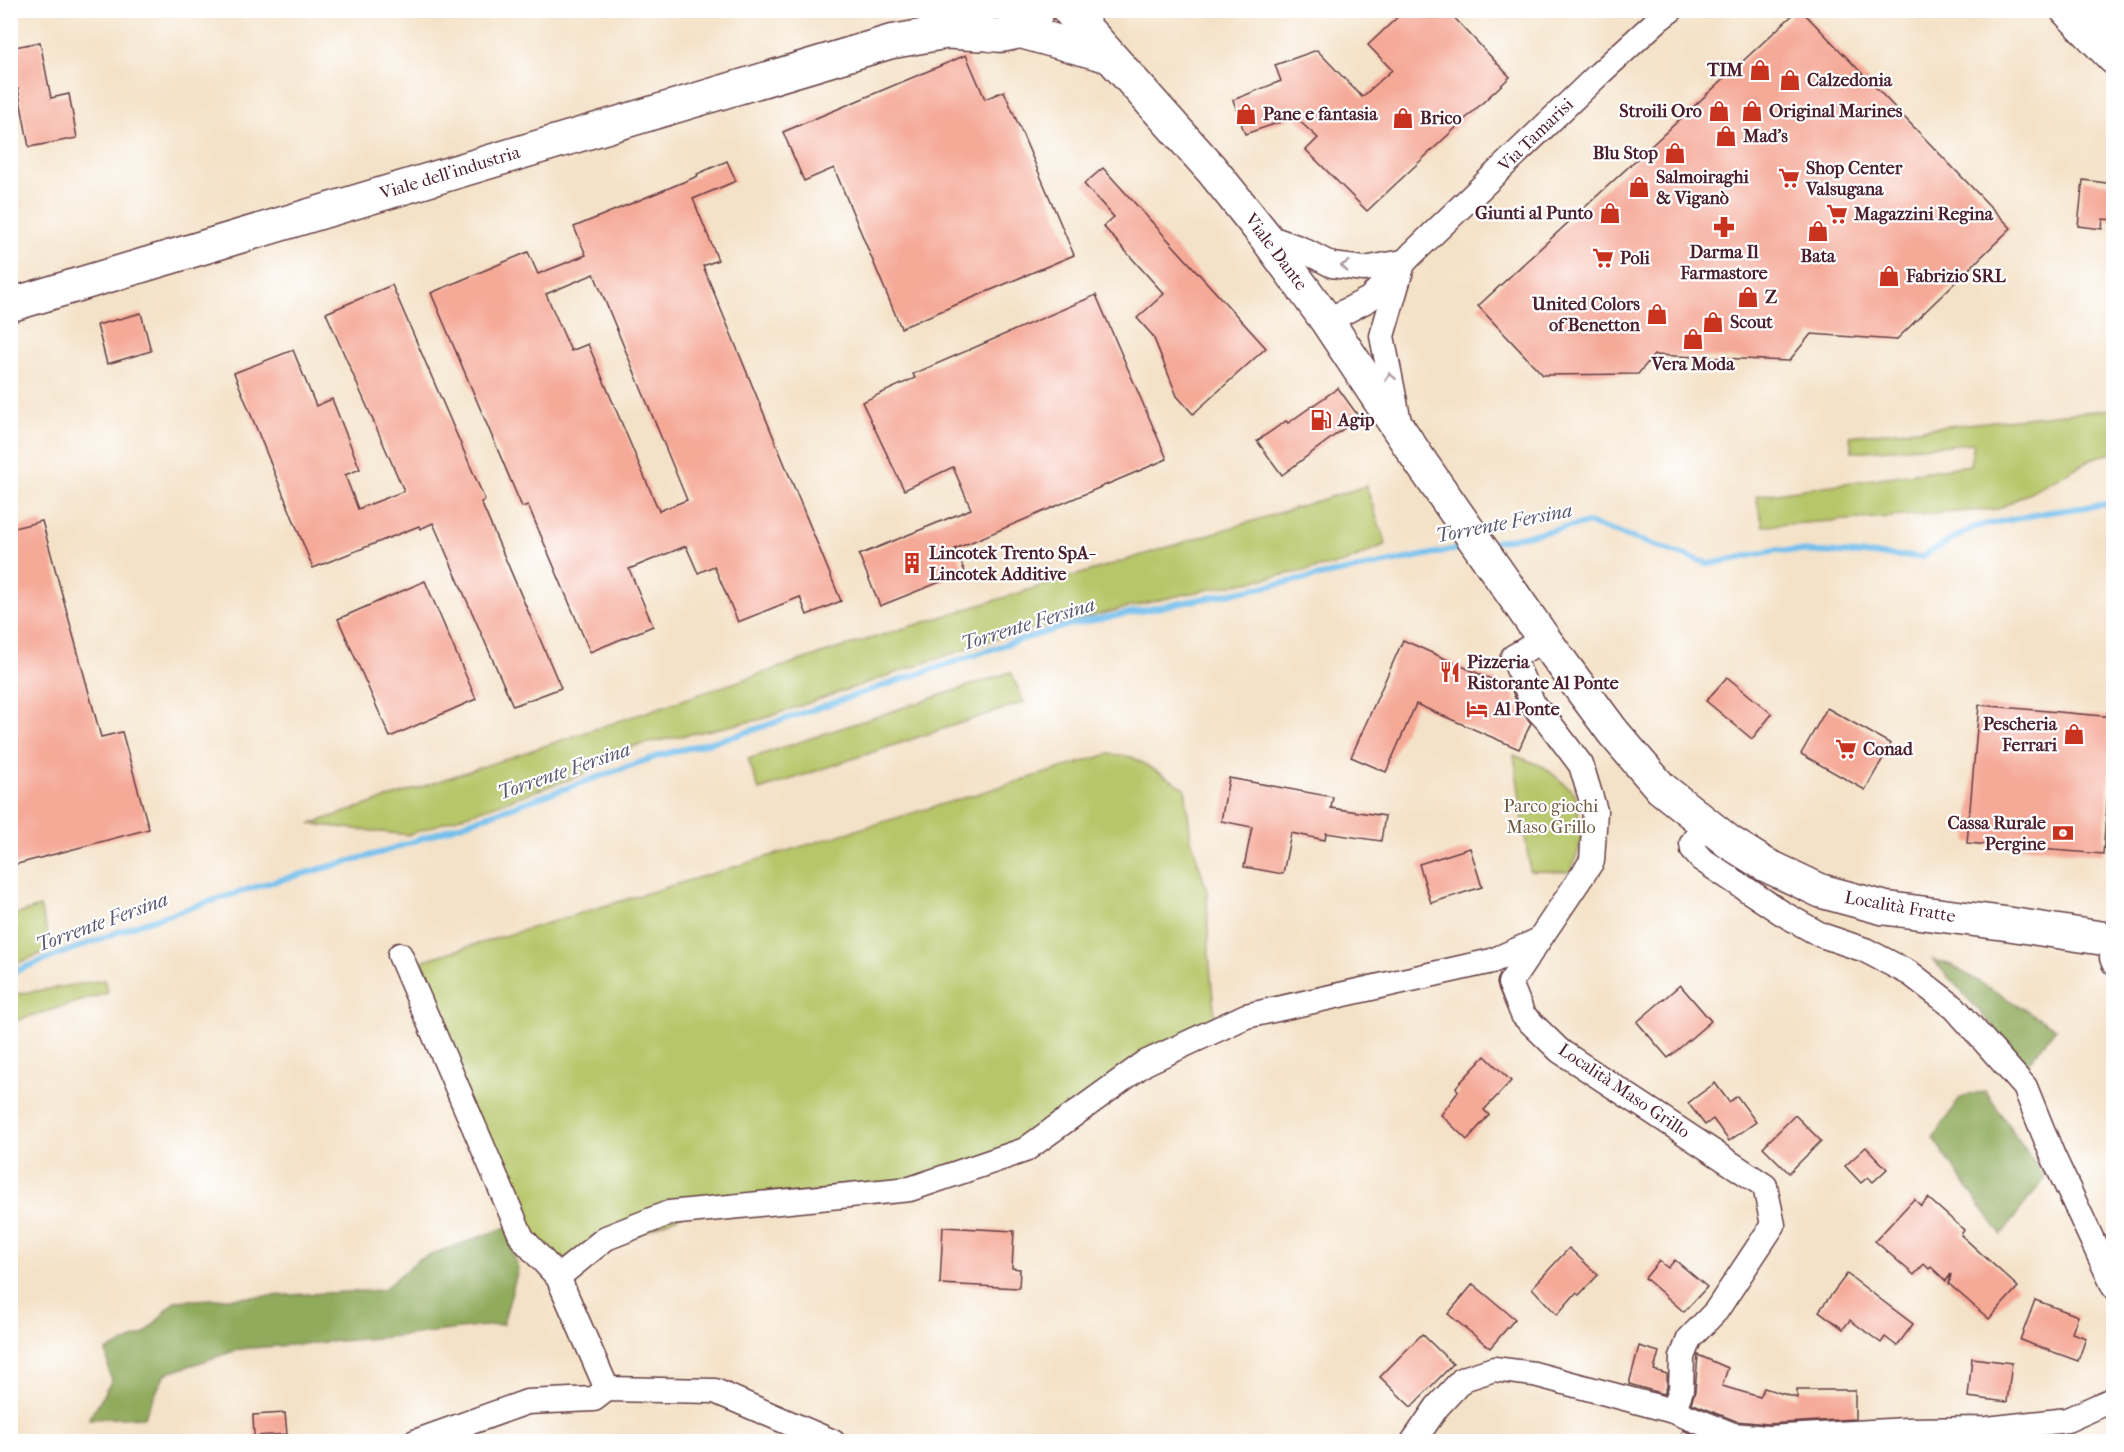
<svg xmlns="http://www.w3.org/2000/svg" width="2124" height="1452" viewBox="0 0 2124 1452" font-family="'IM FELL French Canon',serif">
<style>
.green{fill:#b7c669;stroke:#80724a;stroke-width:1.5}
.forest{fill:#91ab5d;stroke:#6e6544;stroke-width:1.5}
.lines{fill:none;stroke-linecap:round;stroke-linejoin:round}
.stream{stroke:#73bfed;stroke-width:6}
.building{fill:#f5a997;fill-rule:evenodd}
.street-casing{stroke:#643c43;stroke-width:27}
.secondary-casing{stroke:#643c43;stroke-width:36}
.highway-casing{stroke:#643c43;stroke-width:36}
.street{stroke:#fff;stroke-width:24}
.secondary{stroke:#fff;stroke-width:33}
.highway{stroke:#fff;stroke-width:33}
.oneway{stroke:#ae9aa0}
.labels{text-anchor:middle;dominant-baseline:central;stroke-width:4.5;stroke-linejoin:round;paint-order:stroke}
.poi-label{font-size:18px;font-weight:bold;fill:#4a1f2b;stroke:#fff;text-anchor:start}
.street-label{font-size:18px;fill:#4a1f2b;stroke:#fff}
.park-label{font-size:18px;fill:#705941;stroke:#fff}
.water-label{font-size:20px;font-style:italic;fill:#58576f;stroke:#fff}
</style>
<rect width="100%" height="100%" fill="#fff"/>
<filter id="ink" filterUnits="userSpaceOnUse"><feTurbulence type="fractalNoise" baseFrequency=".0167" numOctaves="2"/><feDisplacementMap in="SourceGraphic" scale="12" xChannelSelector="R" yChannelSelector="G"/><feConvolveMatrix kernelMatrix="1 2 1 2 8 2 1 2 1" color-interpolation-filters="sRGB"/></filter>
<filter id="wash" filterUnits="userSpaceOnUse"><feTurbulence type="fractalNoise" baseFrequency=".008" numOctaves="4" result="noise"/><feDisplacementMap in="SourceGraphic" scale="24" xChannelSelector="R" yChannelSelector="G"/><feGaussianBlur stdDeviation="1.35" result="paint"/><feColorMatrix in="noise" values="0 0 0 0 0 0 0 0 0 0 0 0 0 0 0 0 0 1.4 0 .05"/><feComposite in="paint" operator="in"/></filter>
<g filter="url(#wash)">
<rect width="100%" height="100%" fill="#f4e2c8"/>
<g class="green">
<path d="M2113,409V453L2096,457L1998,509L1763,526L1756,496L1970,465L1974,443L1852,452L1850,436Z"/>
<path d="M1366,486L1386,544L1344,563L1181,595L995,639L762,719L634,746L579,776L408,835L310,824L808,658Z"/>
<path d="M1011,672L1024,702L759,790L748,759Z"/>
<path d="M1109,754L1132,757L1185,788L1191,839L1207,891L1209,955L1215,1019L1023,1145L910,1183L703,1205L559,1272L525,1236L411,964Z"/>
<path d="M1514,755L1544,767L1575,793L1582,840L1571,872L1530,871Z"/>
<path d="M40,907L52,949L11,966V916Z"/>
<path d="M104,980L108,993L11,1022V995Z"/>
</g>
<g class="forest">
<path d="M1933,960L1951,965L2056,1028L2027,1064Z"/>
<path d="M1985,1091L2045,1178L2001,1235L1933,1138L1961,1097Z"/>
<path d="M507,1227L518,1269L503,1324L389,1337L240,1349L165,1374L144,1417L89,1419L111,1382L106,1351L145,1334L175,1301L383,1290L419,1259Z"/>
</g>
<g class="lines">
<g class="stream">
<path d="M1489,543L1588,523L1710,564L1776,550L1921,557L1974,527L2044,513L2114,503"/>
<path d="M10,973L139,924L265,884L380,853L661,755L738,735L1001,646L1069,625L1467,547"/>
</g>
</g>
<g id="blocks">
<g class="building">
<path d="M1405,10H1447L1510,77L1367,211L1306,150L1318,138L1295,117L1245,134L1233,100L1281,81L1275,65L1317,50L1362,97L1392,70L1368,45Z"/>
<path d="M1798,10H1801L2011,228L1896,340L1811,334L1789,361L1654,355L1638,374L1543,375L1478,306Z"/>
<path d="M40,42L51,98L69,94L77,138L29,147L18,89L10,91V48Z"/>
<path d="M966,55L985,99L1004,91L1074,255L901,328L834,168L804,181L783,132Z"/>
<path d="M727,161L736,181L693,199L718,260L703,266L841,601L807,615L800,597L738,622L714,566L698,573L686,546L629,569L653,626L590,652L528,505L522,507L431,293L528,252L538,274L586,255L574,227L698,176L697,174ZM594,274L687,500L659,511L588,344L571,351L546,294Z"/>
<path d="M1103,168L1266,348L1193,414L1177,396L1153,336L1137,318L1164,294L1103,226L1114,217L1084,184Z"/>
<path d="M2083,180L2114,184V220L2103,219L2102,229L2078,226Z"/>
<path d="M392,285L485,500L481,502L561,688L513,706L433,523L420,529L419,526L313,568L234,373L293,350L316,406L332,399L360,469L345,475L358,509L404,491L326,313Z"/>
<path d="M1096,295L1167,459L955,549L965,572L880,606L859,555L971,509L953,467L904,490L862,402L915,378L913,374Z"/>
<path d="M141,313L151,351L107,364L97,325Z"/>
<path d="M1338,388L1359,417L1282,475L1257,441L1286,421L1288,423Z"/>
<path d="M42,521L101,737L122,732L149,829L10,866V529Z"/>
<path d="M425,581L476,699L390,737L338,619Z"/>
<path d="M1403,640L1511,688L1517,703L1516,705L1531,723L1519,749L1416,704L1386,772L1351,757Z"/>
<path d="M1727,677L1772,714L1752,739L1706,701Z"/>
<path d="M1979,705L2114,717L2103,854L1967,843Z"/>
<path d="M1827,708L1891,744L1865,790L1801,754Z"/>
<path d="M1229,778L1333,797L1331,808L1385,816L1381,841L1326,833L1325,840L1291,833L1283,874L1244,867L1252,827L1221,821Z"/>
<path d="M1470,848L1482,887L1431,903L1419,864Z"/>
<path d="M1680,985L1711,1021L1668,1058L1637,1022Z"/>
<path d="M1485,1056L1511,1081L1484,1110L1489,1115L1467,1140L1441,1115L1458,1092L1456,1087Z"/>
<path d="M1715,1083L1729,1102L1737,1096L1756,1122L1729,1141L1713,1119L1705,1125L1688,1103Z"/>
<path d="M1795,1115L1821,1141L1789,1173L1763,1147Z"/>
<path d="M1866,1147L1887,1169L1873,1182L1868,1177L1861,1183L1845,1166Z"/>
<path d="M1928,1198L1964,1230L1961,1235L2018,1287L1989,1319L1949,1284L1951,1274L1946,1281L1931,1267L1929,1269L1924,1264L1914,1275L1875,1241L1914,1199L1921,1206Z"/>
<path d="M943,1227L1014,1231L1012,1268L1020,1269L1019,1288L940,1284Z"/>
<path d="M1569,1248L1598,1275L1579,1295L1576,1293L1557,1315L1532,1288Z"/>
<path d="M1675,1260L1707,1287L1684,1312L1645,1278L1659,1261L1668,1268Z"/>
<path d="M1847,1274L1913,1324L1897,1346L1885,1337L1881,1343L1850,1320L1843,1329L1819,1311Z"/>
<path d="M1473,1284L1515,1319L1490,1348L1448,1314Z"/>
<path d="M2035,1300L2078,1316L2072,1333L2086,1338L2078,1361L2020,1340Z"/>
<path d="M1422,1334L1453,1364L1411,1407L1380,1377Z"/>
<path d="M1639,1346L1659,1352L1654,1370L1667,1374V1387L1664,1394L1629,1384Z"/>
<path d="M1698,1355L1728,1368L1722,1386L1760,1397L1764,1388L1797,1398V1390H1855V1419L1768,1424L1736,1421L1691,1403L1695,1391Z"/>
<path d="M1972,1358L2012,1363L2007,1402L1968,1397Z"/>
<path d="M285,1413L287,1434L254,1436L253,1415Z"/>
<path d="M1683,1430L1711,1442H1677Z"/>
</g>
</g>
</g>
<g filter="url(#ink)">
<use href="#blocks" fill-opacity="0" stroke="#643c43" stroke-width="1.5"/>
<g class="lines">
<defs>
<g id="street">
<path d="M1265,236L1299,248L1332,265L1364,269L1403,262"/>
<path d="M1327,321L1369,299L1412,254L1600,73L1659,19L1671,10"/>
<path d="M1399,422L1382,336L1402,267"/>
<path d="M1705,824L1692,843L1693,850L1701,859L1782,913L1821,935L1865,950L1911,974L1955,1008L2025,1087L2052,1154L2114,1287"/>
<path d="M2114,945L2112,958L2114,963"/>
<path d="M400,955L522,1238L558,1277L607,1389"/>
<path d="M558,1277L606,1238L669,1213L910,1189L1025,1150L1145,1063L1246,1016L1492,961L1537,941"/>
<path d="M1673,1411L1733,1435L1768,1438L1906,1430L1987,1429L2067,1420L2114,1399"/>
<path d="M415,1442L527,1402L594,1399L607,1389L715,1391L833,1442"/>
<path d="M1413,1442L1437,1407L1463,1379L1494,1369L1534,1374L1673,1411L1681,1390L1682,1357L1689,1339L1716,1311L1773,1225L1765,1186L1560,1051L1523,1015L1510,983L1592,861L1595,811L1581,765L1547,720L1534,706L1513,657L1544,639"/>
</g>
<g id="secondary">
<path d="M1069,10L1212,170L1265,236L1327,321L1422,464L1544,639L1613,732L1661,788L1729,842L1764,864L1821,891L1884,908L2009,924L2114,940"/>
<path d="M965,21C986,43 1025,40 1038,10"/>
<path d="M1019,31L1109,56"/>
<path d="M10,305L890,42L947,32L982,34"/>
</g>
<g id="highway">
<path d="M2067,10L2114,58"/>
<path d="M2107,10L2114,17"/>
</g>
</defs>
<use href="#street" class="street-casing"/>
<use href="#secondary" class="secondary-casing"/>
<use href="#highway" class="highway-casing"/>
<use href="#street" class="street"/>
<use href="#secondary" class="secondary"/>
<use href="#highway" class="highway"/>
</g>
<defs><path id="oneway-chevron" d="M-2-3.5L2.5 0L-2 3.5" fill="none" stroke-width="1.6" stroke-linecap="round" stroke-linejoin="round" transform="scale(1.5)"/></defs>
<g class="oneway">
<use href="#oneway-chevron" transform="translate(1345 266) rotate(-174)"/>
<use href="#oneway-chevron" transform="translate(1390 377) rotate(-101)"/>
</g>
</g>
<defs>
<symbol id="shop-bare" viewBox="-9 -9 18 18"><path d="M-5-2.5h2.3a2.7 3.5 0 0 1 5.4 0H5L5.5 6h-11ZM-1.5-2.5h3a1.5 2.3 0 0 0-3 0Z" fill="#c8321e" stroke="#fff" stroke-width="2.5" paint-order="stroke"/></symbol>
<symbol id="supermarket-bare" viewBox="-9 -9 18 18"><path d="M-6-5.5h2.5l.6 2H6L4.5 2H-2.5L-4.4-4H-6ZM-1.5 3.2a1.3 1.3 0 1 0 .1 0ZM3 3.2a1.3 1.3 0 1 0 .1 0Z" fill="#c8321e" stroke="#fff" stroke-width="2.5" paint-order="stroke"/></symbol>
<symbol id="pharmacy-bare" viewBox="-9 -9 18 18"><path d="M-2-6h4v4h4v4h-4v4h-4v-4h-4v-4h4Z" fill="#c8321e" stroke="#fff" stroke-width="2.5" paint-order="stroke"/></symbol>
<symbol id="fuel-bare" viewBox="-9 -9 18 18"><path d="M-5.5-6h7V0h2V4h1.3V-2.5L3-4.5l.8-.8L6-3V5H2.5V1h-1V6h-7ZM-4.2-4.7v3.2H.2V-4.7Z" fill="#c8321e" stroke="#fff" stroke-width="2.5" paint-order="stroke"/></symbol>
<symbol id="building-bare" viewBox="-9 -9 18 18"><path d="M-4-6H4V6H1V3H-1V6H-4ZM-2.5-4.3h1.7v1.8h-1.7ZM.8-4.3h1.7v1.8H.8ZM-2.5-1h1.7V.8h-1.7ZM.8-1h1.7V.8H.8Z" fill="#c8321e" stroke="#fff" stroke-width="2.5" paint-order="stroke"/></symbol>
<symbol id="restaurant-bare" viewBox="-9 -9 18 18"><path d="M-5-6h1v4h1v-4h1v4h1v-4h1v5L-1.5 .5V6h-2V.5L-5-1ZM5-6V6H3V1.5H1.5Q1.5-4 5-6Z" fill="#c8321e" stroke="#fff" stroke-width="2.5" paint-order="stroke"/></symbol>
<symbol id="hotel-bare" viewBox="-9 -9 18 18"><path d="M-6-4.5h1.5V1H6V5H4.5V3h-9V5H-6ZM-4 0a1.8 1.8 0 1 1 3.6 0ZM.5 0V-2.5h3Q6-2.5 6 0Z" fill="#c8321e" stroke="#fff" stroke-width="2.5" paint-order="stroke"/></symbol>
<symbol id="bank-bare" viewBox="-9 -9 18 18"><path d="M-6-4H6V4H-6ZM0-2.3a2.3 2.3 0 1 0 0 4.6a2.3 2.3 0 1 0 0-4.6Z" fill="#c8321e" stroke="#fff" stroke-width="2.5" paint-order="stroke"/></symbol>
</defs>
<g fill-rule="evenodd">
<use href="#shop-bare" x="1745" y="55" width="30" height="30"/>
<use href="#shop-bare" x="1775" y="65" width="30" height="30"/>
<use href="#shop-bare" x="1704" y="96" width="30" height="30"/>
<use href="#shop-bare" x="1737" y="96" width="30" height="30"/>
<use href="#shop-bare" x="1231" y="99" width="30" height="30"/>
<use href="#shop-bare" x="1388" y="103" width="30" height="30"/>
<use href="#shop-bare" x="1711" y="121" width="30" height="30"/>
<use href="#shop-bare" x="1660" y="138" width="30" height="30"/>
<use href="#supermarket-bare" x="1774" y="163" width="30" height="30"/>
<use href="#shop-bare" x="1624" y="172" width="30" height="30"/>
<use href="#shop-bare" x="1595" y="198" width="30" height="30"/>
<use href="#supermarket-bare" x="1822" y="199" width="30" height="30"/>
<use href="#pharmacy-bare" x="1709" y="212" width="30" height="30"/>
<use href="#shop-bare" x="1803" y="216" width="30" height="30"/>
<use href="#supermarket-bare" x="1588" y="243" width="30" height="30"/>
<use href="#shop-bare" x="1874" y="261" width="30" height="30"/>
<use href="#shop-bare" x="1733" y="282" width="30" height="30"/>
<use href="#shop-bare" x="1642" y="299" width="30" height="30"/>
<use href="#shop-bare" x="1698" y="307" width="30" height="30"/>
<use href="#shop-bare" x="1678" y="324" width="30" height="30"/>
<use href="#fuel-bare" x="1306" y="405" width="30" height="30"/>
<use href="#building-bare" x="897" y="548" width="30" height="30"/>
<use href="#restaurant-bare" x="1435" y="657" width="30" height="30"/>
<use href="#hotel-bare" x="1462" y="694" width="30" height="30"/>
<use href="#shop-bare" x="2059" y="719" width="30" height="30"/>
<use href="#supermarket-bare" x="1831" y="734" width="30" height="30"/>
<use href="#bank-bare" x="2048" y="818" width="30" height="30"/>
</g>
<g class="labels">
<g class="poi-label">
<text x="1743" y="70" text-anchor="end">TIM</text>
<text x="1807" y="80">Calzedonia</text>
<text x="1702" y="111" text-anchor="end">Stroili Oro</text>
<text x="1769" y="111">Original Marines</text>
<text x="1263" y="114">Pane e fantasia</text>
<text x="1420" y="118">Brico</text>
<text x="1743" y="136">Mad's</text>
<text x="1658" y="153" text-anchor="end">Blu Stop</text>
<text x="1806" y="168">Shop Center<tspan x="1806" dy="21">Valsugana</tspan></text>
<text x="1656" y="177">Salmoiraghi<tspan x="1656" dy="21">&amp; Viganò</tspan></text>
<text x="1593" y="213" text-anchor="end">Giunti al Punto</text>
<text x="1854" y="214">Magazzini Regina</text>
<text x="1724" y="252" text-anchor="middle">Darma Il<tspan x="1724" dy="21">Farmastore</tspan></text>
<text x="1818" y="256" text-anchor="middle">Bata</text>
<text x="1620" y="258">Poli</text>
<text x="1906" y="276">Fabrizio SRL</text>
<text x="1765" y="297">Z</text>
<text x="1640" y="304" text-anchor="end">United Colors<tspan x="1640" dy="21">of Benetton</tspan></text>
<text x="1730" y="322">Scout</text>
<text x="1693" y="364" text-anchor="middle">Vera Moda</text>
<text x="1338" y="420">Agip</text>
<text x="929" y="553">Lincotek Trento SpA-<tspan x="929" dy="21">Lincotek Additive</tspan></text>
<text x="1467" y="662">Pizzeria<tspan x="1467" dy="21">Ristorante Al Ponte</tspan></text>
<text x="1494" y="709">Al Ponte</text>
<text x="2057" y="724" text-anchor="end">Pescheria<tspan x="2057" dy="21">Ferrari</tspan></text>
<text x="1863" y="749">Conad</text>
<text x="2046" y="823" text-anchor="end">Cassa Rurale<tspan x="2046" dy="21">Pergine</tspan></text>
</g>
<g class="street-label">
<text transform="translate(1536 135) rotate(-44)">Via Tamarisi</text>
<text transform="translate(450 173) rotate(-17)">Viale dell'industria</text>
<text transform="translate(1276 252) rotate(53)">Viale Dante</text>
<text transform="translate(1900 907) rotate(10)">Località Fratte</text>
<text transform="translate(1624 1091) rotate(34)">Località Maso Grillo</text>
</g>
<g class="park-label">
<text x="1551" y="806">Parco giochi<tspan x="1551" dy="21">Maso Grillo</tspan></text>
</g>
<g class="water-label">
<text transform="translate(1504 523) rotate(-11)">Torrente Fersina</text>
<text transform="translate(1028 624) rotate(-17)">Torrente Fersina</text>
<text transform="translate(564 771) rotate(-19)">Torrente Fersina</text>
<text transform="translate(102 922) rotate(-20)">Torrente Fersina</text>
</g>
</g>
<rect width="2124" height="1452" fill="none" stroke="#fff" stroke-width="36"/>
</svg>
